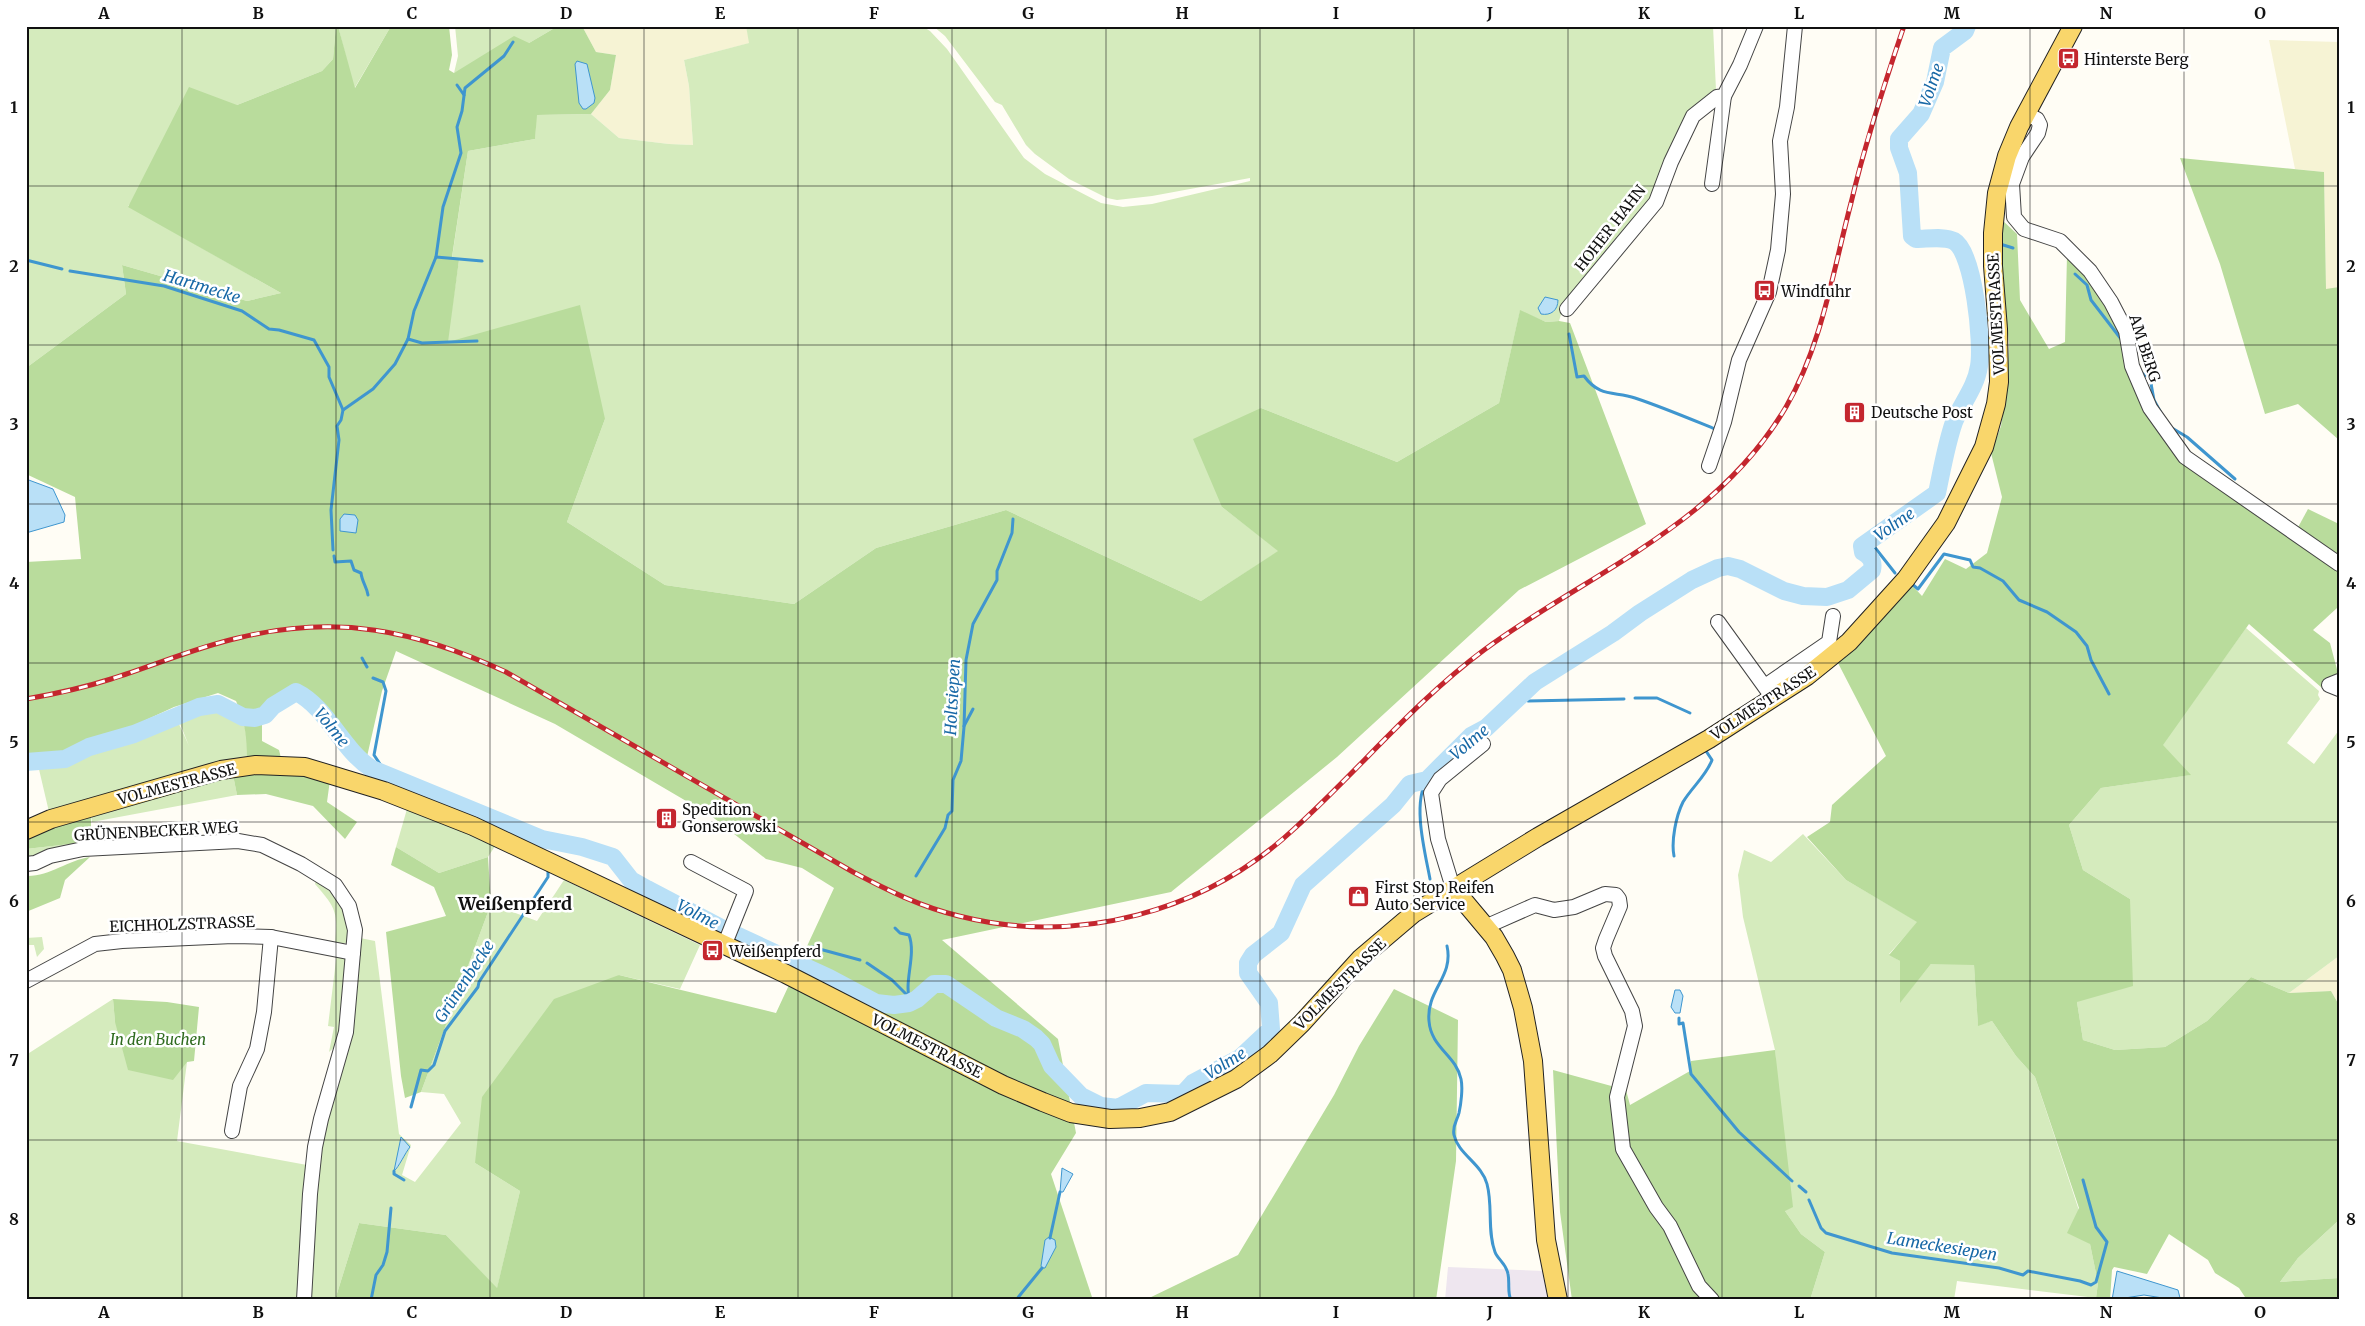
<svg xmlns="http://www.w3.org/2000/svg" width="2365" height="1326" viewBox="0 0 2365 1326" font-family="Merriweather,serif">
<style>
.industrial{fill:#eee6ef}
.farmland{fill:#f6f3d4}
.green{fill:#d5ebbd}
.forest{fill:#b9dc9c}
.water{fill:#b9e0f7;stroke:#3f96cf}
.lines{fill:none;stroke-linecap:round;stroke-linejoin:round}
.stream{stroke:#3f96cf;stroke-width:3}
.river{stroke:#b9e0f7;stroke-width:18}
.minor-casing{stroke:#444;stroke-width:16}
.major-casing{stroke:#222;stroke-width:20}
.minor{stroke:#fff;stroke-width:14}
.major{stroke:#f9d66b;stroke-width:18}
.rail-casing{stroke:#c4262e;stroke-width:5}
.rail{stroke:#fff;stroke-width:3;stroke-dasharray:9;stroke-linecap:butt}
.grid{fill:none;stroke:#111;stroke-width:1;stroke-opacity:0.55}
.labels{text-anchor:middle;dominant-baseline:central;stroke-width:5;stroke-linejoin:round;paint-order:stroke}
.poi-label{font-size:15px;fill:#111;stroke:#fff;text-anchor:start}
.street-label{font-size:15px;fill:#111;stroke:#fff}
.park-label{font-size:15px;font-style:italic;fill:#2f6b1f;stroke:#fff}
.water-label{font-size:16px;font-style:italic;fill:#1768a6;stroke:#fff}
.quarter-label{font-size:18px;font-weight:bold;fill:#111;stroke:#fff}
.neatline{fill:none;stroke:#111;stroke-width:2}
.grid-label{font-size:16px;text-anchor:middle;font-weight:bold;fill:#111}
</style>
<rect width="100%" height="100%" fill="#fffdf5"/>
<path class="industrial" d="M1448,1267L1544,1271L1549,1300H1445Z"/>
<g class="farmland">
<path d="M582,26H746L750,43L684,60L689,86L693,145L669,144L619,138L591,114L610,90L616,55L596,52Z"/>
<path d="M2269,40L2339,42V287L2326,290L2324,172L2295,169Z"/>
<path d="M2339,956V1005L2331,991L2289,993Z"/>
</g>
<g class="green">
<path d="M26,26H336L333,59L322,71L237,105L128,206L281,293L247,301L122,265L126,294L26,368Z"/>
<path d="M338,26H391L354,89Z"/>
<path d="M455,26H558L529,43L454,73L458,56Z"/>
<path d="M746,26H922L930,31L947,49L1024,158L1045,174L1101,203L1123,207L1152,204L1250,181V178L1152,196L1117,200L1107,198L1069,179L1035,154L1026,145L1002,105L995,102L945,36L933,26H1713L1716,90L1647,206L1563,308L1559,321L1546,322L1520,311L1499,403L1397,462L1261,408L1222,507L1279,551L1201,601L1006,510L876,548L794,604L665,585L567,522L605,419L447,342L459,260L452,258L468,151L535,139L536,115L591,114L619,138L669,144L693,145L689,86L684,60L749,43Z"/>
<path d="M2246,628L2319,691L2318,695L2320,699L2287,743L2314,764L2339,730V956L2289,993L2251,977L2207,1021L2165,1047L2115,1050L2083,1040L2077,1002L2130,899L2083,870L2069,825L2101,788L2190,775L2162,745Z"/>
<path d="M201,703L243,717L247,740V759L49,812L38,765L63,764L89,749L104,747L179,724L189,746L175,711Z"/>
<path d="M233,775L237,795L92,822L91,815Z"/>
<path d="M407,809L497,843L488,857L439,873L396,847Z"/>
<path d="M1803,834L1846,880L1918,922L1889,954L1900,961V1002L1931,964H1974L1978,1025L1992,1021L2016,1056L2035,1077L2090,1244L2098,1283L2096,1298L1957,1281L1954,1300H1810L1825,1252L1801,1234L1785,1211L1775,1050L1743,917L1738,875L1744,850L1771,862Z"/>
<path d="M70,844L32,858L26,859V849Z"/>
<path d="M316,880C337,895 357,916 346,943L335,945C338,913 337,909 315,884Z"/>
<path d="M564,880L700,945L680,989L619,975L475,1163L520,1191L497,1289L446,1235L359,1223L335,1300H309L319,1167L325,1121L360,938L375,941L399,1134L411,1145L402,1175L415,1182L461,1123L444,1094L421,1092L491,904L537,921Z"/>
<path d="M42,937L44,949L37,957L34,945H26V938Z"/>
<path d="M337,952L350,953L338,1044L329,1052L334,1027L328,1026Z"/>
<path d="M113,999L115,1022L187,1062L177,1141L307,1165L298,1300H26V1055Z"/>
<path d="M2339,1220V1278L2280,1282L2298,1258Z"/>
</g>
<g class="forest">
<path d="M336,26H338L355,88L391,26H449L452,55L449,70L454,73L514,36L529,43L558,26H582L596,52L616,55L610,90L591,114L537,115L535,139L468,151L452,257L459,260L448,342L580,305L605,419L567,522L665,585L794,604L876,548L1006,510L1201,601L1278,551L1222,507L1193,439L1261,408L1397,462L1499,403L1520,310L1546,322L1559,321L1570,323L1646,524L1519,590L1337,757L1171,892L942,940L1058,1039L1076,1133L1051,1174L1093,1300H335L359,1223L446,1235L497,1288L520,1191L475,1163L482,1097L554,999L619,975L776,1013L834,888L802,868L766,859L710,815L555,724L396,651L382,691L366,761L349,753L336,742L316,710L303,697L288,692L262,710V741L279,750L281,758L247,759C247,738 245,720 236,701L218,693L174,707L120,732L61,753L26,756V562L81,559L75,497L26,474V368L126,294L122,265L247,301L281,293L128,207L189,87L237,105L322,71L333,59Z"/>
<path d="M2180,158L2324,172L2326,289L2339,287V440L2298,404L2265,414L2220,264Z"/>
<path d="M2002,220L2017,234L2020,300L2049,349L2065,342L2067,255L2082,269L2114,319L2129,371L2184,460L2339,569V609L2337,608L2313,630L2330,643L2339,677L2322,688L2249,624L2163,745L2191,775L2101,788L2069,825L2083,870L2130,899L2133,986L2077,1002L2083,1040L2115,1050L2165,1047L2207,1021L2251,977L2289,993L2331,991L2339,1005V1220L2298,1258L2280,1282L2339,1278V1300H2247L2239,1288L2215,1273L2208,1260L2169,1234L2147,1274L2114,1267L2112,1270L2110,1300L2096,1298L2098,1283L2090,1244L2067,1233L2079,1208L2035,1077L2016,1056L1992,1021L1978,1026L1974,965L1931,964L1900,1003V961L1889,955L1917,922L1846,880L1807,837L1830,822L1832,805L1886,756L1838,663L1909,582L1922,596L1945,559L1966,569L1987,553L2002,497L1991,453L2001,426L2007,387L2009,343L2001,269Z"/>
<path d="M2308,509L2339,524V558L2296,531Z"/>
<path d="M267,772L299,774L330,780L327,802L357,822L345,839L313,806L266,794L237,795L233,775Z"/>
<path d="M91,815V844H70L26,849V838Z"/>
<path d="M396,847L439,873L488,857L491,904L421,1092L405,1098L401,1076L386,932L446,916L434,887L391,865Z"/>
<path d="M90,857L65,880L60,898L26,912V876C49,877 68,860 90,857Z"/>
<path d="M1394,989L1458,1020L1456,1161L1436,1300H1145L1238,1255L1334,1095L1359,1046Z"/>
<path d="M113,999L167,1002L199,1007L194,1061L187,1062L173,1080L128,1070L115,1022Z"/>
<path d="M1775,1050L1793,1207L1785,1211L1801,1234L1825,1252L1810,1300H1572L1560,1212L1553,1070L1626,1090L1630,1105L1690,1071L1691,1061Z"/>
</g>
<g class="water">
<path d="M577,61L587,64L595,98L594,103L586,109H583L579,103L575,64Z"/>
<path d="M1545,297L1558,300C1558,310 1551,316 1541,314L1538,308Z"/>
<path d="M26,479L53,489L65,515L64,522L26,533Z"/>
<path d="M344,514L355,515L358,520L356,533L340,531V519Z"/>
<path d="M1675,990H1680L1683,996L1680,1013H1675L1671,1007Z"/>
<path d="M401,1137L410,1147C405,1153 399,1167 394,1171Z"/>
<path d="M1062,1168L1073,1174L1063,1192H1060Z"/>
<path d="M1049,1237L1055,1240L1056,1247L1045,1268H1042L1041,1266L1045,1240Z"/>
<path d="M2117,1271L2178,1290L2180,1298L2175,1300L2144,1295L2112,1300Z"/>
</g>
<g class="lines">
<g class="stream">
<path d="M457,85L464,95"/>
<path d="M2000,244L2013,248"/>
<path d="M436,257L482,261"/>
<path d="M26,260L62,269"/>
<path d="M70,271L164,286L242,311L269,329L279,330L314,340L329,367V377L343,410L341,420L337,426L339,440L331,510L333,550"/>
<path d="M2075,274L2087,285L2091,300L2121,339"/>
<path d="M1569,334L1577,377L1584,376C1600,398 1615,391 1635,398C1662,407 1688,418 1715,429"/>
<path d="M408,339L414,311L436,257L443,207L461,153L457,127L462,111L465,88L504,56L513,42"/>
<path d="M2140,372L2150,378L2154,400L2161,413"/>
<path d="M343,410L373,389L395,364L408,339L422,343L477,341"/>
<path d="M2172,428L2187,437L2235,479"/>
<path d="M1869,540L1895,573"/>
<path d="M334,556L335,562L351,561L354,570L361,573C362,582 367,587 368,595"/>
<path d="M1912,584L1918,589L1944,554L1970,560L1973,567L1980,568L2003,581L2019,600L2047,612L2076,632L2087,646L2091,660L2109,694"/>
<path d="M362,658L367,667"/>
<path d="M373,678L383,682L386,691L374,755L386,773"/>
<path d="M1519,697L1528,701L1624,699"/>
<path d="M1635,698H1657L1690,713"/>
<path d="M964,726L973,709"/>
<path d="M1427,780C1412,803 1425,852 1430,879"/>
<path d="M563,848L564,843"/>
<path d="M1674,856C1671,841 1676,816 1683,802C1692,787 1706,776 1712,760L1706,751"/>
<path d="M916,876L945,828L948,815L952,811L953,780L961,761L964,727L966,660L973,624L997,580V571L1012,533L1013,519"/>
<path d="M895,928L900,933L909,935C917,956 902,985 911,1002"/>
<path d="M1447,946C1454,977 1426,990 1429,1021C1431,1048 1456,1055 1461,1079C1463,1088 1461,1104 1459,1113C1457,1121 1452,1126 1454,1135C1458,1154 1482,1164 1487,1184C1493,1206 1487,1231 1495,1252C1498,1260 1506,1263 1508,1274C1510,1283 1507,1292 1511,1300"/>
<path d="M812,947L860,960"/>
<path d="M867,963L892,980L908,996"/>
<path d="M1679,1018V1024L1683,1023L1691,1074L1739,1132L1792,1181"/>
<path d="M411,1107L421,1070L428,1071L434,1065L445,1031L478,987L479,982L548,877V869"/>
<path d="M394,1171V1174L404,1180"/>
<path d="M1799,1186L1806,1192"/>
<path d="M1809,1200L1821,1228L1826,1233L1892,1253L1999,1268L2023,1275L2028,1271L2080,1281L2091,1285L2096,1282L2107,1242L2096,1227L2083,1180"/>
<path d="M1050,1238L1060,1192"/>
<path d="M371,1300L376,1275L383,1265L387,1252L391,1208"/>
<path d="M1016,1300L1042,1268"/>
</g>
<path class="river" d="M26,762L65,759L89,747L134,734L199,707L218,704L243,717L255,718L265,715L273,706L296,692C328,708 341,749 372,769L542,839L582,847L613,857L631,880L647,889L725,930L829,978L876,1003L894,1005L909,1003L917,999L934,984H946L996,1018L1023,1029L1036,1038L1042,1044L1052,1066L1081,1096L1101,1106L1118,1108L1146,1093L1183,1094L1193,1083L1240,1058L1271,1029L1269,1003L1248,973V963L1253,955L1281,933L1303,885L1393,805L1410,784L1427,780L1471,736L1486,728L1535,682L1613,633L1640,613L1692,580L1718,568L1728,566L1740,569L1784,591L1803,596L1827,597L1848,590L1872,570C1874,561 1870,556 1863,552L1862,546L1937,493C1942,470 1946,445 1954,422C1962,403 1976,387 1979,366C1983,344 1974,252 1954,241C1945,236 1927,239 1916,239L1912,236L1908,173L1899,148V139L1921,114L1935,82L1942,48L1965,31L1967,26"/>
<defs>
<g id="minor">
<path d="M2026,114L2037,119L2040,125L2038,133L2022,157L2012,184L2014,217L2024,229L2060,241L2090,271L2111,302L2126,331L2132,366L2150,408L2185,457L2339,564"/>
<path d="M1712,184L1724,96"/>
<path d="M1567,309L1656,202L1671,162L1693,116L1717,97L1724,96L1740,65L1756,26"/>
<path d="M1709,466L1724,422L1739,360L1769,292L1778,250L1783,194L1780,141L1787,107L1795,26"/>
<path d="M1718,622L1770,694"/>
<path d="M2339,681L2329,685L2339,689"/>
<path d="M1765,686L1829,642L1833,616"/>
<path d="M691,862L746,891L724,946"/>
<path d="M26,864L35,863L50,856L83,849L238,841L262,845L301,864L335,885L349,906L355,930L346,1032L321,1119L315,1147L310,1194L304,1300"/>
<path d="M1453,888L1438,839L1431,793L1440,779L1483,744"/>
<path d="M1485,927L1535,905L1554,910L1574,907L1605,894L1616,895L1619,899L1620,906L1606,939L1603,948L1605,956L1632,1011L1635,1026L1617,1097L1623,1149L1656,1207L1670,1226L1699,1286L1712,1300"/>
<path d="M26,981L95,944L122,941L233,936L271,937L353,953"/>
<path d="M232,1131L240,1086L257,1049L264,1012L271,937"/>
</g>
<g id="major">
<path d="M26,830L51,819L221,770L256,765L305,767L384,791L473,826L786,974L1003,1085L1043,1102L1071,1113L1110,1119L1140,1118L1170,1112L1236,1079L1270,1054L1302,1023L1361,958L1414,913L1538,837L1709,739L1807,676L1849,642L1906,579L1946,523L1984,447L1996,404L1999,382L1998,329L1993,266V233L1997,193L2007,156L2019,127L2073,26"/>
<path d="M1453,888L1494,937L1505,956L1512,970L1523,1008L1533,1061L1546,1240L1558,1300"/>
</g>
</defs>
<use href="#minor" class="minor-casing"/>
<use href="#major" class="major-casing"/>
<use href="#minor" class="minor"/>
<use href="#major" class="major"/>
<defs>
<path id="rail" d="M26,699C55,694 83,688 111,679C153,666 194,648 238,638C337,614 415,630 506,672L853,872C887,890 921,907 959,916C1078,946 1205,912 1294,829C1358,771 1414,702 1484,650C1590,572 1716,526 1786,407C1822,345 1833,271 1851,203C1865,143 1884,85 1904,26"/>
</defs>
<use href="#rail" class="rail-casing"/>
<use href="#rail" class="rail"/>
</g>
<path class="grid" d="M182,26V1300M336,26V1300M490,26V1300M644,26V1300M798,26V1300M952,26V1300M1106,26V1300M1260,26V1300M1414,26V1300M1568,26V1300M1722,26V1300M1876,26V1300M2030,26V1300M2184,26V1300M26,186H2339M26,345H2339M26,504H2339M26,663H2339M26,822H2339M26,981H2339M26,1140H2339"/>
<defs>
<symbol id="bus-square" viewBox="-11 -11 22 22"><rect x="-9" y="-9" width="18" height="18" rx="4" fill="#c4262e" stroke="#fff"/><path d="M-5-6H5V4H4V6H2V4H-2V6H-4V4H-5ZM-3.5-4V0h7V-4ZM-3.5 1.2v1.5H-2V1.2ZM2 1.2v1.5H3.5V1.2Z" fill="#fff"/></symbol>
<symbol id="building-square" viewBox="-11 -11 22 22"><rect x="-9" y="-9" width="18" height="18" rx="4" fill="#c4262e" stroke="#fff"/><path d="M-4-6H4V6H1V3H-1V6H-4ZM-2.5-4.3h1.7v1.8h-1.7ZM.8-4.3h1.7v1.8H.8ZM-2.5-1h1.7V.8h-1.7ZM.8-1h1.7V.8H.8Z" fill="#fff"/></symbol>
<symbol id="shop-square" viewBox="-11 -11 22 22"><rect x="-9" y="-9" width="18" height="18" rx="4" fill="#c4262e" stroke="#fff"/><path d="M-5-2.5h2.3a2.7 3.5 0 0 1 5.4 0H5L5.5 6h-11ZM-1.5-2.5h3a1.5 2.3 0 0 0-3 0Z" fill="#fff"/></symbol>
</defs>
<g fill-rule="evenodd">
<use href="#bus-square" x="2056" y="46" width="25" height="25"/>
<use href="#bus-square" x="1752" y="278" width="25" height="25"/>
<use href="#building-square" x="1842" y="400" width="25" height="25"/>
<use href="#building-square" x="654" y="806" width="25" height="25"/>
<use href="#shop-square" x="1346" y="884" width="25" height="25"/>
<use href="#bus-square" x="700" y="938" width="25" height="25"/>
</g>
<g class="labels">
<g class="poi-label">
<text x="2084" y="59">Hinterste Berg</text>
<text x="1781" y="291">Windfuhr</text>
<text x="1871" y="412">Deutsche Post</text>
<text x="682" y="809">Spedition<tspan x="682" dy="17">Gonserowski</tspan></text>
<text x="1375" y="887">First Stop Reifen<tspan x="1375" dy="17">Auto Service</tspan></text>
<text x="729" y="951">Weißenpferd</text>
</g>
<g class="street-label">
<text transform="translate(1610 228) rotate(-52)">HOHER HAHN</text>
<text transform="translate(1996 314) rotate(-93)">VOLMESTRASSE</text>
<text transform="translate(2145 348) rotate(72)">AM BERG</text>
<text transform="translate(1763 703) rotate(-33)">VOLMESTRASSE</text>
<text transform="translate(177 784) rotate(-15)">VOLMESTRASSE</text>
<text transform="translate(156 831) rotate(-3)">GRÜNENBECKER WEG</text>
<text transform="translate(182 924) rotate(-2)">EICHHOLZSTRASSE</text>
<text transform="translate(1340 984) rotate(-45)">VOLMESTRASSE</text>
<text transform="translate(927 1046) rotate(27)">VOLMESTRASSE</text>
</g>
<g class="park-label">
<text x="158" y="1039">In den Buchen</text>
</g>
<g class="water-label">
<text transform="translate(1931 85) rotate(-71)">Volme</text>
<text transform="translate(202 286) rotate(17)">Hartmecke</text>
<text transform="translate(1894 524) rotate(-35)">Volme</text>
<text transform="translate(952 697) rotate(-87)">Holtsiepen</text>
<text transform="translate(332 727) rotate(51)">Volme</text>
<text transform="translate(1469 742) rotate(-40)">Volme</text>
<text transform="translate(698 914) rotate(27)">Volme</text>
<text transform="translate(464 981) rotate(-57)">Grünenbecke</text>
<text transform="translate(1225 1063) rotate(-32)">Volme</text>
<text transform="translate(1942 1246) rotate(9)">Lameckesiepen</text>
</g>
<g class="quarter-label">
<text x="515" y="903">Weißenpferd</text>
</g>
</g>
<rect width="2365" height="1326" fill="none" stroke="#ffffff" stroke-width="55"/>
<rect x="28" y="28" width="2310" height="1270" class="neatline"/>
<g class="grid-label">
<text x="104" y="19">A</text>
<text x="258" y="19">B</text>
<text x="412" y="19">C</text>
<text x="566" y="19">D</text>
<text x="720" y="19">E</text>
<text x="874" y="19">F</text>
<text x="1028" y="19">G</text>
<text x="1182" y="19">H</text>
<text x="1336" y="19">I</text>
<text x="1490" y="19">J</text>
<text x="1644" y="19">K</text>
<text x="1799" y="19">L</text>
<text x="1952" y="19">M</text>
<text x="2106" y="19">N</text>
<text x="2260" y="19">O</text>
<text x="14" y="113">1</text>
<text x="2351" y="113">1</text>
<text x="14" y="272">2</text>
<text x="2351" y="272">2</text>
<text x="14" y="430">3</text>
<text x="2351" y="430">3</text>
<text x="14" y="589">4</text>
<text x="2351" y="589">4</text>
<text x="14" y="748">5</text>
<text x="2351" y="748">5</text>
<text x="14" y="907">6</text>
<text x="2351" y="907">6</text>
<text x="14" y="1066">7</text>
<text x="2351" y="1066">7</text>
<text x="14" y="1225">8</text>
<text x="2351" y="1225">8</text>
<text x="104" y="1318">A</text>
<text x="258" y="1318">B</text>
<text x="412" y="1318">C</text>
<text x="566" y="1318">D</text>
<text x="720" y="1318">E</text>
<text x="874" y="1318">F</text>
<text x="1028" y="1318">G</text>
<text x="1182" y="1318">H</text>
<text x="1336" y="1318">I</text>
<text x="1490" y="1318">J</text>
<text x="1644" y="1318">K</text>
<text x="1799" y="1318">L</text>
<text x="1952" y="1318">M</text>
<text x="2106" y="1318">N</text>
<text x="2260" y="1318">O</text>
</g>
</svg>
